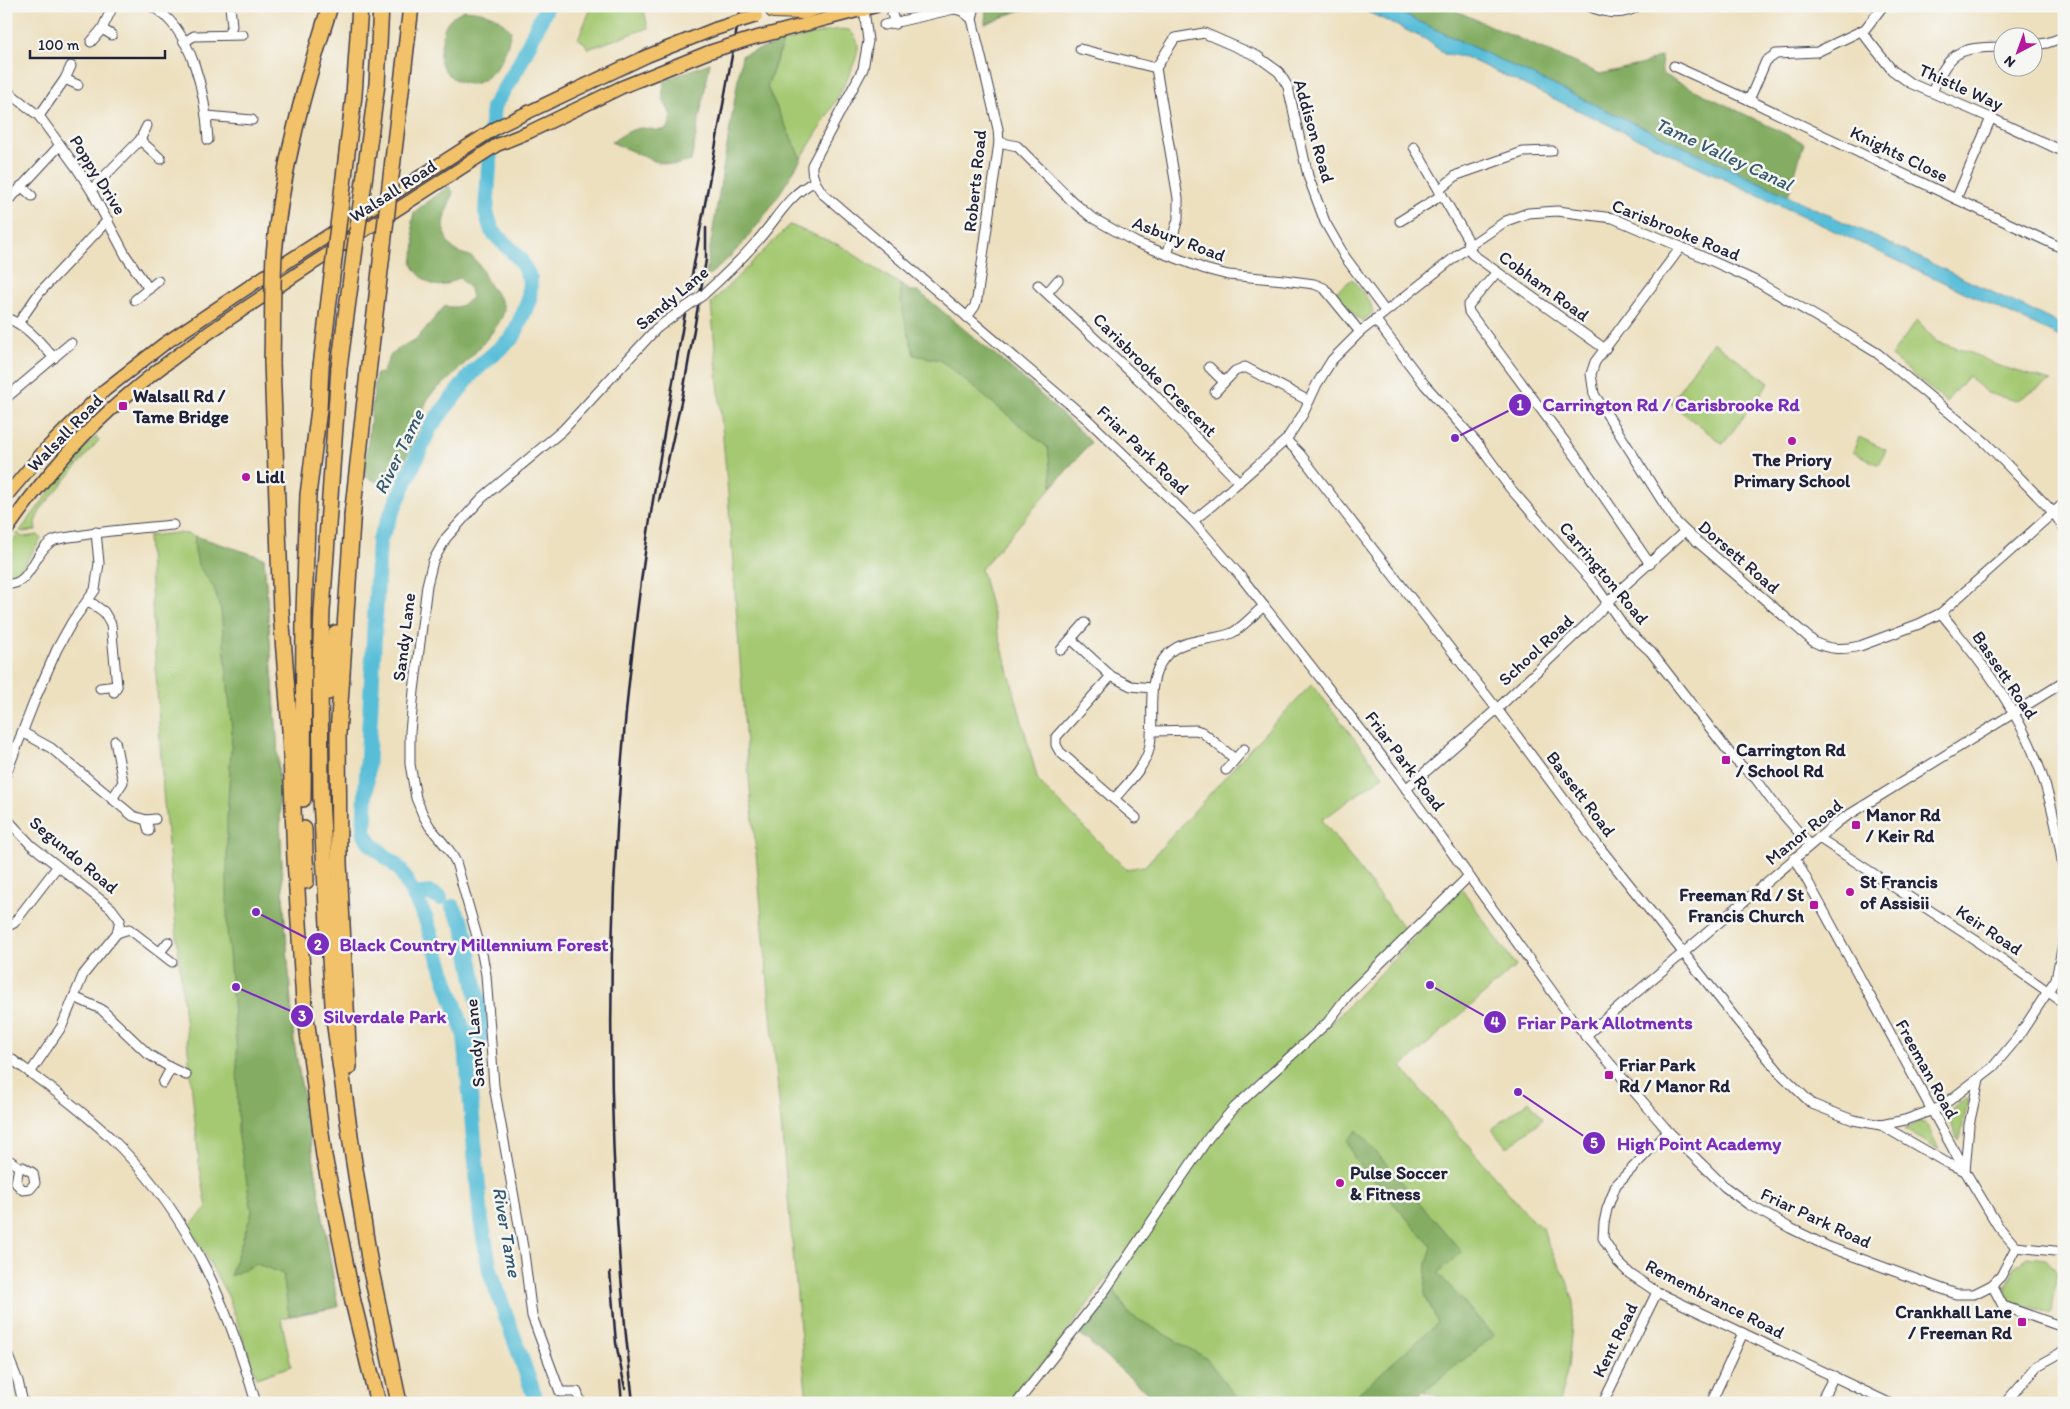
<svg xmlns="http://www.w3.org/2000/svg" width="2070" height="1409" viewBox="0 0 2070 1409" font-family="Itim,sans-serif">
<style>
.green{fill:#a5c972;stroke:#647656}
.forest{fill:#84ad64;stroke:#536850}
.water{fill:#59bed8;stroke:#3e708a}
.lines{fill:none;stroke-linecap:round;stroke-linejoin:round}
.river{stroke:#59bed8;stroke-width:16}
.minor-casing{stroke:#403e4f;stroke-width:11}
.tertiary-casing{stroke:#403e4f;stroke-width:12}
.primary-casing{stroke:#403e4f;stroke-width:15}
.trunk-casing{stroke:#403e4f;stroke-width:16}
.motorway-casing{stroke:#403e4f;stroke-width:18}
.minor{stroke:#fff;stroke-width:9}
.tertiary{stroke:#fff;stroke-width:10}
.primary{stroke:#f2c26a;stroke-width:12}
.trunk{stroke:#f2c26a;stroke-width:14}
.motorway{stroke:#f2c26a;stroke-width:15}
.rail{stroke:#22223b;stroke-width:2.5}
.minor-bridge-casing{stroke:#403e4f;stroke-width:11;stroke-linecap:butt}
.primary-bridge-casing{stroke:#403e4f;stroke-width:15;stroke-linecap:butt}
.motorway-bridge-casing{stroke:#403e4f;stroke-width:18;stroke-linecap:butt}
.minor-bridge{stroke:#fff;stroke-width:9}
.primary-bridge{stroke:#f2c26a;stroke-width:12}
.motorway-bridge{stroke:#f2c26a;stroke-width:15}
.poi-dot{fill:#b5179e;stroke:#f6f6f2;stroke-width:2}
.labels{text-anchor:middle;dominant-baseline:central;stroke-width:5;stroke-linejoin:round;paint-order:stroke}
.street-label{font-size:18px;fill:#22223b;stroke:#f6f6f2}
.poi-label{font-size:18px;font-weight:bold;fill:#22223b;stroke:#f6f6f2;text-anchor:start}
.water-label{font-size:19px;font-style:italic;fill:#355972;stroke:#f6f6f2}
.leader{fill:none;stroke:#7b2cbf;stroke-width:2}
.callout-dot{fill:#7b2cbf;stroke:#f6f6f2;stroke-width:2}
.mark-label{font-size:15px;text-anchor:middle;font-weight:bold;fill:#fff}
.callout-label{font-size:19px;text-anchor:middle;font-weight:bold;fill:#7b2cbf;stroke:#f6f6f2;stroke-width:5;stroke-linejoin:round;paint-order:stroke}
</style>
<rect width="100%" height="100%" fill="#f6f6f2"/>
<filter id="ink" filterUnits="userSpaceOnUse"><feTurbulence type="fractalNoise" baseFrequency=".02" numOctaves="2"/><feDisplacementMap in="SourceGraphic" scale="10" xChannelSelector="R" yChannelSelector="G"/><feConvolveMatrix kernelMatrix="1 2 1 2 8 2 1 2 1" color-interpolation-filters="sRGB"/></filter>
<filter id="wash" filterUnits="userSpaceOnUse"><feTurbulence type="fractalNoise" baseFrequency=".0096" numOctaves="4" result="noise"/><feDisplacementMap in="SourceGraphic" scale="20" xChannelSelector="R" yChannelSelector="G"/><feGaussianBlur stdDeviation="1.12" result="paint"/><feColorMatrix in="noise" values="0 0 0 0 0 0 0 0 0 0 0 0 0 0 0 0 0 1.4 0 .05"/><feComposite in="paint" operator="in"/></filter>
<g filter="url(#wash)">
<rect width="100%" height="100%" fill="#ede0bf"/>
<g class="green">
<path d="M592,6H643L648,28L588,49L584,42L578,39Z"/>
<path d="M837,29L849,30C854,34 858,41 858,47C859,67 813,139 801,159L767,87L783,42Z"/>
<path d="M790,225L841,246L910,291L1091,442L981,569L1038,781L1126,869L1145,866L1259,739L1312,684L1383,776L1322,820L1406,931L1340,1000L1326,1020L1234,1105L1068,1331L1011,1403H807L746,745L728,494L711,303Z"/>
<path d="M1352,279L1370,302L1373,312L1363,321L1356,317L1336,292Z"/>
<path d="M1917,320L1937,342L1971,353L2002,367L2051,381L2016,401L1987,393L1968,376L1946,402L1891,356Z"/>
<path d="M1713,342L1769,383L1723,444L1670,403Z"/>
<path d="M96,437L99,440L41,509L35,522L36,530L23,532L20,531L79,453Z"/>
<path d="M1859,437L1886,450L1879,465L1853,452Z"/>
<path d="M18,533L22,537L38,535L41,539L19,573L8,576L6,575V551Z"/>
<path d="M177,533L188,534L264,558L277,739L283,895L294,1042L338,1307L281,1318L291,1366L257,1378L228,1296L189,1226L207,1208L199,1163L163,792L148,536Z"/>
<path d="M1462,889L1516,966L1401,1067L1531,1219L1543,1228L1548,1244L1566,1278L1574,1302L1568,1367L1559,1403H1458L1423,1391L1417,1396L1397,1403H1159L1079,1333L1212,1138L1238,1107L1338,1016Z"/>
<path d="M1966,1099L1968,1100L1960,1139L1958,1140L1947,1115L1950,1110Z"/>
<path d="M1529,1101L1543,1119L1507,1148L1492,1129Z"/>
<path d="M1919,1122L1925,1123L1928,1126L1939,1150L1904,1129Z"/>
<path d="M2027,1257L2046,1259L2057,1272L2052,1313L2050,1315L2033,1307L2031,1309L2010,1301L2005,1292L2015,1266Z"/>
</g>
<g class="forest">
<path d="M986,6H1041L1018,11L985,24Z"/>
<path d="M1393,6H1445L1600,74L1643,64L1661,56L1662,74L1804,143L1788,196L1392,9Z"/>
<path d="M464,10C485,12 497,14 511,31C507,49 500,70 483,80C467,91 442,77 440,58C439,53 441,47 442,42C444,23 447,19 464,10Z"/>
<path d="M783,42L767,87L801,159C774,203 747,247 705,278L742,55Z"/>
<path d="M710,63L691,161L674,165L654,161L611,142C620,137 630,129 641,128C652,128 657,133 668,128C675,111 666,111 663,97C662,92 664,85 665,80Z"/>
<path d="M449,186L453,192C447,212 435,235 456,251C462,255 469,254 473,258C482,265 484,278 491,287C495,293 504,301 504,310C504,324 462,367 450,378C443,385 434,389 428,399C423,407 422,418 419,427C414,441 408,453 402,466C400,470 398,476 395,479C383,490 375,479 364,476L376,374L382,373L391,355L400,347L415,341L445,306C456,309 464,306 472,297L470,289L459,278C454,280 449,283 444,285C431,289 418,275 412,264L415,244L412,222L414,212Z"/>
<path d="M900,283L910,291H918L1024,379L1091,442L1052,487L1048,448L940,360L914,355C908,332 900,308 900,283Z"/>
<path d="M195,536L264,558L277,739L283,895L294,1042L338,1307L289,1316L283,1274L257,1264L230,1276L252,1212L238,1132L237,1054L227,930V820L232,731L221,611L214,588L198,565L194,545Z"/>
<path d="M1357,1130L1462,1252L1438,1273L1494,1336L1417,1396L1397,1403H1347L1438,1323L1425,1295L1427,1264L1432,1247L1355,1160L1347,1140Z"/>
<path d="M1111,1285L1129,1314L1206,1358L1230,1389L1244,1403H1159L1079,1333Z"/>
</g>
<path class="water" d="M1355,6H1386L1422,23L2064,326V339L1465,57L1444,54L1427,40Z"/>
<g class="lines">
<g class="river">
<path d="M414,895L430,893L440,898"/>
<path d="M453,907L464,927L479,1006L480,1038L476,1049L467,1061"/>
<path d="M537,1403L490,1271L481,1220L465,1036L425,917L400,869L370,843L364,832L379,541L430,427L473,372L513,337L529,300L530,279L520,259L492,231L486,212L493,107L518,67L547,6"/>
</g>
</g>
</g>
<g filter="url(#ink)">
<g class="lines">
<defs>
<g id="minor">
<path d="M151,6C193,28 206,97 208,140"/>
<path d="M1588,6C1604,13 1622,17 1638,6"/>
<path d="M864,9L868,41L863,69L812,165C811,177 816,184 823,194L1087,419L1193,521L1242,578L1394,772L1572,1019L1668,1131L1725,1187L1748,1204L1790,1228L1829,1247L1956,1294H1974L1992,1285L2001,1276L2016,1247"/>
<path d="M892,14L895,24"/>
<path d="M884,25L954,9L962,11L972,19"/>
<path d="M102,29L112,35"/>
<path d="M1861,31L1892,70L1910,83L1991,118L2064,152"/>
<path d="M228,34L232,26L230,6"/>
<path d="M91,42L102,29L113,6"/>
<path d="M184,42L194,36L243,35"/>
<path d="M2032,45L2047,43L2064,37"/>
<path d="M1080,49L1156,68"/>
<path d="M1674,66L1749,100L1766,61L1776,54L1817,52L1865,29L1883,6"/>
<path d="M65,79L78,85"/>
<path d="M6,90L39,116L76,167L91,190L126,256L149,289"/>
<path d="M1932,92C1951,50 1957,48 2002,47"/>
<path d="M1749,100L1956,199L1991,118"/>
<path d="M39,116L65,79L71,66"/>
<path d="M207,116L252,120"/>
<path d="M140,140L161,159"/>
<path d="M999,142L1017,146L1072,201L1091,217L1137,243L1205,269L1228,275L1284,280L1314,284L1324,288L1360,332"/>
<path d="M1414,147L1467,238L1472,254L1605,349"/>
<path d="M21,186L32,196"/>
<path d="M91,190L140,140L147,126"/>
<path d="M1439,190L1457,175L1523,152L1552,151"/>
<path d="M12,197L60,145"/>
<path d="M1956,199L2064,249"/>
<path d="M1400,221L1442,195"/>
<path d="M1681,247L1595,362L1591,374L1594,394L1675,521L1685,531L1814,642C1829,650 1843,650 1860,646L1919,624L1941,613L2064,503"/>
<path d="M1167,255L1178,219V198L1156,68L1175,38L1204,33L1257,56L1279,72L1288,87L1308,176L1325,222L1345,257L1385,311"/>
<path d="M1497,272L1468,306L1469,312L1580,462L1650,564"/>
<path d="M1038,285L1156,396L1239,482"/>
<path d="M1047,293L1058,280"/>
<path d="M703,295C722,278 741,260 758,240C776,220 789,194 814,182"/>
<path d="M135,300L158,281"/>
<path d="M967,317L975,306L977,299L999,142L998,129L972,19L975,6"/>
<path d="M6,318C27,325 40,342 54,358"/>
<path d="M1375,319L1425,385L1478,444L1510,488L1595,585L1626,629L1651,652L1735,760L1756,779L1775,805L1810,845"/>
<path d="M19,322L40,292L108,220"/>
<path d="M1209,367L1224,382"/>
<path d="M1215,392L1235,371L1245,367L1309,401"/>
<path d="M6,398L71,343"/>
<path d="M1286,440L1300,454L1338,504L1497,709L1597,844L1736,1019L1779,1072L1812,1104L1853,1120L1881,1125L1905,1120L1941,1107L1993,1067L2018,1037L2056,979L2064,939"/>
<path d="M1193,521L1215,503L1286,440L1303,414L1317,384L1332,360L1360,332L1469,246L1506,221L1528,213L1557,211L1613,218L1681,247L1754,280L1846,334L1877,353L1986,443L2053,512L2064,528"/>
<path d="M6,584C32,587 33,549 55,540C61,538 70,537 77,536C109,530 141,528 173,525"/>
<path d="M89,601L104,612L111,624L117,686L114,692"/>
<path d="M1941,613C1964,642 1988,670 2007,702C2041,756 2056,812 2064,875"/>
<path d="M1071,639L1111,676"/>
<path d="M1061,650L1085,623"/>
<path d="M100,688L117,686"/>
<path d="M1151,688L1131,686L1111,676L1056,737V745L1060,752L1114,799C1125,786 1142,770 1148,753C1158,722 1142,685 1165,657C1182,637 1209,642 1232,633C1243,627 1254,614 1264,606"/>
<path d="M1153,731L1196,730L1202,732L1235,759"/>
<path d="M22,732L51,748L133,816L146,820L155,819"/>
<path d="M1226,770L1244,749"/>
<path d="M6,774L36,697L57,649L72,622L95,590L99,563L96,532"/>
<path d="M1406,789L1497,709L1591,620L1623,587L1685,531"/>
<path d="M112,799L123,782L115,741"/>
<path d="M1114,799L1136,818"/>
<path d="M6,818L31,845L111,908L120,920L117,933L83,975L62,1026L30,1073"/>
<path d="M146,820L149,831"/>
<path d="M1819,838L1975,940L2064,1003"/>
<path d="M1795,858L1965,1171L1998,1226L2016,1247L2064,1252"/>
<path d="M6,927L14,923L57,867"/>
<path d="M117,933L129,929L172,962"/>
<path d="M160,952L168,942"/>
<path d="M74,997L101,1009L148,1054L171,1068L186,1075"/>
<path d="M1585,1036L1839,821L2064,682"/>
<path d="M6,1055C45,1084 87,1113 121,1148C192,1220 228,1307 256,1403"/>
<path d="M163,1083L171,1068"/>
<path d="M1881,1125L1947,1163L1965,1171L1969,1125L1979,1079"/>
<path d="M1668,1131L1616,1185L1607,1209L1604,1223L1603,1238L1617,1261L1630,1274L1657,1292L1889,1403"/>
<path d="M6,1158L19,1167H23L33,1173L35,1183L30,1189L23,1190L16,1183L19,1167"/>
<path d="M1992,1285L2003,1306L2063,1327"/>
<path d="M6,1351L18,1381L23,1403"/>
<path d="M581,1403L577,1392H560L532,1316L524,1253L494,1086L486,975L482,954L456,862L449,850L430,827L423,815L416,798L410,764V732L414,691L427,585L433,561L446,538L482,498L563,430L657,328"/>
<path d="M1017,1403L1106,1289L1209,1137L1235,1107L1328,1022L1349,994L1469,876"/>
<path d="M1603,1403L1657,1292"/>
<path d="M1711,1403L1743,1333"/>
<path d="M1820,1403L1834,1376"/>
<path d="M2005,1403L2037,1366L2064,1351"/>
</g>
<path id="tertiary" d="M2064,1304V1337"/>
<g id="primary">
<path d="M750,39L876,6"/>
<path d="M6,496L45,450L105,390L164,344L265,276L499,126L647,56L715,29"/>
<path d="M6,531C40,482 78,437 124,398C181,348 246,308 309,266C372,226 434,185 497,145L529,132L622,87L709,52"/>
</g>
<g id="trunk">
<path d="M859,6L864,9"/>
<path d="M773,11L803,12L821,6"/>
</g>
<g id="motorway">
<path d="M272,362L281,612L290,730L295,859L304,1002L324,1156L353,1302L378,1403"/>
<path d="M339,368L322,611L320,672L321,799L329,943L334,1019L352,1150L371,1271L399,1403"/>
<path d="M352,517L368,373"/>
<path d="M328,692L336,633"/>
<path d="M303,799L304,613L308,495L319,409L321,366"/>
<path d="M304,829L306,881"/>
<path d="M349,1067L339,863L338,734L353,507"/>
</g>
</defs>
<use href="#minor" class="minor-casing"/>
<use href="#tertiary" class="tertiary-casing"/>
<use href="#primary" class="primary-casing"/>
<use href="#trunk" class="trunk-casing"/>
<use href="#motorway" class="motorway-casing"/>
<use href="#minor" class="minor"/>
<use href="#tertiary" class="tertiary"/>
<use href="#primary" class="primary"/>
<use href="#trunk" class="trunk"/>
<use href="#motorway" class="motorway"/>
<g class="rail">
<path d="M659,501L683,393L706,260V228"/>
<path d="M610,1272L616,1343L625,1388"/>
<path d="M620,1381L622,1403"/>
<path d="M633,1403C603,1141 604,874 637,613C649,514 667,417 684,319C703,215 722,111 741,6"/>
</g>
<defs>
<path id="minor-bridge" d="M657,328L703,295"/>
<g id="primary-bridge">
<path d="M715,29L756,16"/>
<path d="M709,52L750,39"/>
</g>
<g id="motorway-bridge">
<path d="M272,362C273,327 272,291 274,255C281,170 304,88 330,6"/>
<path d="M321,366L354,95L360,6"/>
<path d="M339,368L377,84L381,6"/>
<path d="M368,373L411,6"/>
</g>
</defs>
<use href="#minor-bridge" class="minor-bridge-casing"/>
<use href="#primary-bridge" class="primary-bridge-casing"/>
<use href="#motorway-bridge" class="motorway-bridge-casing"/>
<use href="#minor-bridge" class="minor-bridge"/>
<use href="#primary-bridge" class="primary-bridge"/>
<use href="#motorway-bridge" class="motorway-bridge"/>
</g>
</g>
<g class="poi-dot">
<rect x="118" y="401" width="10" height="10" rx="2.5"/>
<circle cx="1792" cy="441" r="5"/>
<circle cx="246" cy="477" r="5"/>
<rect x="1721" y="755" width="10" height="10" rx="2.5"/>
<rect x="1851" y="820" width="10" height="10" rx="2.5"/>
<circle cx="1850" cy="892" r="5"/>
<rect x="1809" y="900" width="10" height="10" rx="2.5"/>
<rect x="1604" y="1070" width="10" height="10" rx="2.5"/>
<circle cx="1340" cy="1183" r="5"/>
<rect x="2017" y="1317" width="10" height="10" rx="2.5"/>
</g>
<g class="labels">
<g class="street-label">
<text transform="translate(1961 87) rotate(24)">Thistle Way</text>
<text transform="translate(1314 131) rotate(74)">Addison Road</text>
<text transform="translate(1899 154) rotate(26)">Knights Close</text>
<text transform="translate(98 175) rotate(58)">Poppy Drive</text>
<text transform="translate(975 181) rotate(-84)">Roberts Road</text>
<text transform="translate(393 191) rotate(-33)">Walsall Road</text>
<text transform="translate(1676 230) rotate(22)">Carisbrooke Road</text>
<text transform="translate(1179 239) rotate(21)">Asbury Road</text>
<text transform="translate(1544 286) rotate(36)">Cobham Road</text>
<text transform="translate(672 298) rotate(-40)">Sandy Lane</text>
<text transform="translate(1155 375) rotate(45)">Carisbrooke Crescent</text>
<text transform="translate(65 433) rotate(-46)">Walsall Road</text>
<text transform="translate(1143 450) rotate(44)">Friar Park Road</text>
<text transform="translate(1739 557) rotate(41)">Dorsett Road</text>
<text transform="translate(1604 573) rotate(50)">Carrington Road</text>
<text transform="translate(404 637) rotate(-83)">Sandy Lane</text>
<text transform="translate(1536 650) rotate(-43)">School Road</text>
<text transform="translate(2005 675) rotate(56)">Bassett Road</text>
<text transform="translate(1405 761) rotate(53)">Friar Park Road</text>
<text transform="translate(1581 794) rotate(53)">Bassett Road</text>
<text transform="translate(1804 832) rotate(-39)">Manor Road</text>
<text transform="translate(74 855) rotate(40)">Segundo Road</text>
<text transform="translate(1989 930) rotate(34)">Keir Road</text>
<text transform="translate(475 1043) rotate(-95)">Sandy Lane</text>
<text transform="translate(1927 1069) rotate(61)">Freeman Road</text>
<text transform="translate(1816 1218) rotate(25)">Friar Park Road</text>
<text transform="translate(1715 1299) rotate(27)">Remembrance Road</text>
<text transform="translate(1615 1340) rotate(-64)">Kent Road</text>
</g>
<g class="poi-label">
<text x="133" y="396">Walsall Rd /<tspan x="133" dy="21">Tame Bridge</tspan></text>
<text x="1792" y="460" text-anchor="middle">The Priory<tspan x="1792" dy="21">Primary School</tspan></text>
<text x="256" y="477">Lidl</text>
<text x="1736" y="750">Carrington Rd<tspan x="1736" dy="21">/ School Rd</tspan></text>
<text x="1866" y="815">Manor Rd<tspan x="1866" dy="21">/ Keir Rd</tspan></text>
<text x="1860" y="882">St Francis<tspan x="1860" dy="21">of Assisii</tspan></text>
<text x="1804" y="895" text-anchor="end">Freeman Rd / St<tspan x="1804" dy="21">Francis Church</tspan></text>
<text x="1619" y="1065">Friar Park<tspan x="1619" dy="21">Rd / Manor Rd</tspan></text>
<text x="1350" y="1173">Pulse Soccer<tspan x="1350" dy="21">&amp; Fitness</tspan></text>
<text x="2012" y="1312" text-anchor="end">Crankhall Lane<tspan x="2012" dy="21">/ Freeman Rd</tspan></text>
</g>
<g class="water-label">
<text transform="translate(1724 154) rotate(25)">Tame Valley Canal</text>
<text transform="translate(399 452) rotate(-64)">River Tame</text>
<text transform="translate(507 1232) rotate(80)">River Tame</text>
</g>
</g>
<path class="leader" d="M1455 438L1520 405M256 912L318 944M236 987L302 1016M1430 985L1495 1022M1518 1092L1594 1143"/>
<g class="callout-dot">
<circle cx="1455" cy="438" r="5"/>
<circle cx="256" cy="912" r="5"/>
<circle cx="236" cy="987" r="5"/>
<circle cx="1430" cy="985" r="5"/>
<circle cx="1518" cy="1092" r="5"/>
<circle cx="1520" cy="405" r="12"/>
<circle cx="318" cy="944" r="12"/>
<circle cx="302" cy="1016" r="12"/>
<circle cx="1495" cy="1022" r="12"/>
<circle cx="1594" cy="1143" r="12"/>
</g>
<g class="mark-label">
<text x="1520" y="410">1</text>
<text x="318" y="950">2</text>
<text x="302" y="1021">3</text>
<text x="1495" y="1027">4</text>
<text x="1594" y="1148">5</text>
</g>
<g class="callout-label">
<text x="1671" y="411">Carrington Rd / Carisbrooke Rd</text>
<text x="474" y="951">Black Country Millennium Forest</text>
<text x="385" y="1023">Silverdale Park</text>
<text x="1605" y="1029">Friar Park Allotments</text>
<text x="1699" y="1150">High Point Academy</text>
</g>
<rect width="2070" height="1409" fill="none" stroke="#f6f6f2" stroke-width="25"/>
<g transform="translate(2018 52) rotate(221)"><circle r="24" fill="#f6f6f2" stroke="#a1a1a9"/>
<path d="M0-4L9 19L0 12L-9 19Z" fill="#b5179e"/>
<text y="-8" font-size="14" font-weight="bold" text-anchor="middle" fill="#22223b">N</text>
</g>
<path d="M30 50v8h135v-8" fill="none" stroke="#22223b" stroke-width="2.5"/>
<text x="38" y="50" font-size="15" fill="#22223b" stroke="#f6f6f2" stroke-width="4" paint-order="stroke">100 m</text>
</svg>
